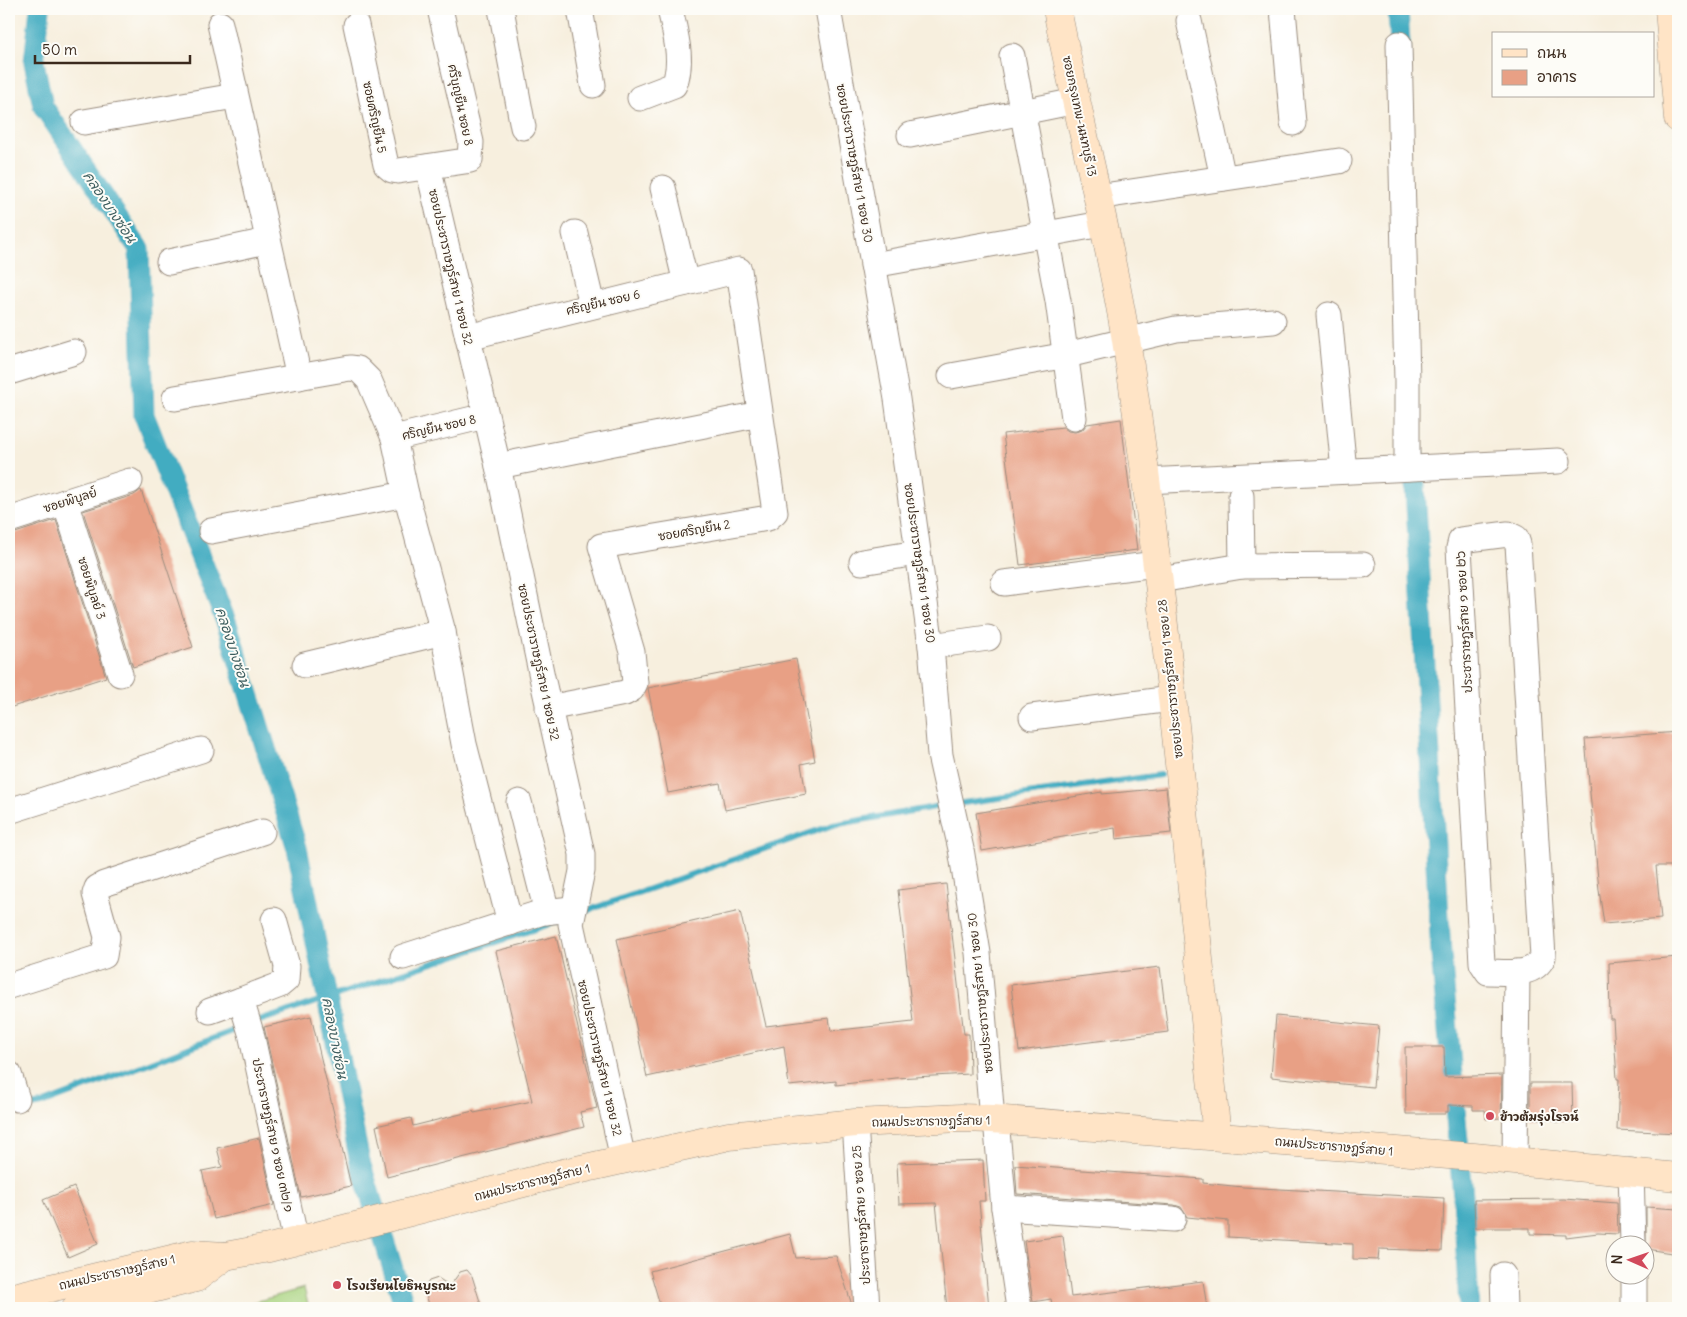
<svg xmlns="http://www.w3.org/2000/svg" width="1687" height="1317" viewBox="0 0 1687 1317" font-family="Delius,'Playpen Sans Thai',sans-serif">
<style>
.green{fill:#a8d37f;stroke:#727e4e}
.lines{fill:none;stroke-linecap:round;stroke-linejoin:round}
.stream{stroke:#42acc1;stroke-width:6}
.canal{stroke:#42acc1;stroke-width:21}
.building{fill:#e8a085}
.street-casing{stroke:#998c7e;stroke-width:27}
.secondary-casing{stroke:#998c7e;stroke-width:29}
.street{stroke:#fff;stroke-width:25}
.secondary{stroke:#ffe4c6;stroke-width:28}
.poi-dot{fill:#d1495b;stroke:#fdfcf7;stroke-width:2}
.labels{text-anchor:middle;dominant-baseline:central;stroke-width:4;stroke-linejoin:round;paint-order:stroke}
.street-label{font-size:12px;fill:#3b2a1e;stroke:#fdfcf7}
.poi-label{font-size:12px;font-weight:bold;fill:#3b2a1e;stroke:#fdfcf7;text-anchor:start}
.water-label{font-size:14px;font-style:italic;fill:#3e5e5f;stroke:#fdfcf7}
</style>
<rect width="100%" height="100%" fill="#fdfcf7"/>
<filter id="ink" filterUnits="userSpaceOnUse"><feTurbulence type="fractalNoise" baseFrequency=".02" numOctaves="2"/><feDisplacementMap in="SourceGraphic" scale="10" xChannelSelector="R" yChannelSelector="G"/><feConvolveMatrix kernelMatrix="1 2 1 2 8 2 1 2 1" color-interpolation-filters="sRGB"/></filter>
<filter id="wash" filterUnits="userSpaceOnUse"><feTurbulence type="fractalNoise" baseFrequency=".0096" numOctaves="4" result="noise"/><feDisplacementMap in="SourceGraphic" scale="20" xChannelSelector="R" yChannelSelector="G"/><feGaussianBlur stdDeviation="1.12" result="paint"/><feColorMatrix in="noise" values="0 0 0 0 0 0 0 0 0 0 0 0 0 0 0 0 0 1.4 0 .05"/><feComposite in="paint" operator="in"/></filter>
<g filter="url(#wash)">
<rect width="100%" height="100%" fill="#f7efde"/>
<path class="green" d="M304,1288L309,1308H233Z"/>
<g class="lines">
<g class="stream">
<path d="M956,804L1160,775"/>
<path d="M580,913L833,825L946,805"/>
<path d="M253,1023L559,921"/>
<path d="M9,1110L42,1104L243,1027"/>
</g>
<g class="canal">
<path d="M40,9L34,62L43,106L139,249L144,415L227,624L297,848L360,1162L405,1308"/>
<path d="M1398,9L1401,61"/>
<path d="M1413,451L1441,954L1463,1196L1469,1308"/>
</g>
</g>
<g id="blocks">
<g class="building">
<path d="M1121,419L1137,550L1020,565L1003,434L1063,427L1068,431L1075,432L1082,430L1087,424Z"/>
<path d="M141,490L193,647L133,667L83,511L134,495Z"/>
<path d="M56,520L106,677L9,708V535Z"/>
<path d="M796,659L815,761L801,764L806,794L725,810L720,783L668,793L648,688Z"/>
<path d="M1678,732V866H1656L1661,919L1604,924L1599,890L1585,739Z"/>
<path d="M1166,788L1171,833L1116,839L1115,828L982,851L976,813L1102,792V794Z"/>
<path d="M946,884L964,1034H969L970,1074L896,1078L836,1085V1081L789,1086L784,1046L647,1077L617,939L740,911L766,1026L829,1018L831,1031L913,1022L898,890Z"/>
<path d="M556,936L597,1108L580,1112L584,1127L387,1177L376,1126L411,1118L413,1126L473,1111L474,1113L532,1101L496,951Z"/>
<path d="M1678,957V1133L1617,1130L1619,1079H1617L1613,1019H1610L1609,963Z"/>
<path d="M1160,967L1168,1032L1019,1051L1011,985Z"/>
<path d="M311,1016L351,1186L301,1197L264,1027Z"/>
<path d="M1276,1016L1379,1026L1373,1087L1271,1077Z"/>
<path d="M1405,1047H1444L1445,1077L1502,1075L1501,1118L1486,1119L1485,1110H1473V1106L1448,1105V1112H1445V1114H1406Z"/>
<path d="M1530,1083H1572L1573,1122H1556V1120L1530,1118Z"/>
<path d="M259,1138L274,1205L214,1219L202,1171L222,1167L217,1148Z"/>
<path d="M983,1160L985,1201H979L989,1308H947L936,1203L899,1204L897,1163Z"/>
<path d="M1015,1165L1203,1179V1183L1243,1187L1444,1198L1442,1251L1379,1249L1378,1260L1353,1259V1244L1228,1237V1221L1187,1217L1181,1207L1174,1205L1017,1194Z"/>
<path d="M74,1187L98,1244L68,1257L43,1200Z"/>
<path d="M1564,1199L1617,1203L1618,1234L1598,1233L1566,1237V1235L1530,1234V1228H1475L1474,1200Z"/>
<path d="M1646,1207L1678,1209V1254L1646,1249Z"/>
<path d="M790,1234L796,1258L836,1256L853,1308H661L650,1271Z"/>
<path d="M1063,1236L1071,1297L1203,1281L1207,1308H1053L1051,1299L1033,1302L1024,1241Z"/>
<path d="M467,1270L472,1276L482,1308H430L424,1288L429,1281L438,1278L450,1286L460,1272Z"/>
</g>
</g>
</g>
<g filter="url(#ink)">
<use href="#blocks" fill-opacity="0" stroke="#998c7e" stroke-width="1"/>
<g class="lines">
<defs>
<g id="street">
<path d="M501,9L523,127"/>
<path d="M580,9L593,85"/>
<path d="M828,9L897,399L931,646L940,755L961,849L978,953L992,1119"/>
<path d="M1283,9L1293,123"/>
<path d="M1189,21L1223,178"/>
<path d="M220,24L299,377"/>
<path d="M356,25L386,165L392,170L398,171L465,161L470,160L471,142L440,9"/>
<path d="M1399,44L1407,381V468"/>
<path d="M1012,56L1058,301L1074,418"/>
<path d="M640,98L674,85C684,61 675,33 670,9"/>
<path d="M84,122L235,96"/>
<path d="M910,135L1076,101"/>
<path d="M428,167L498,466L542,677L582,854V871L571,924L623,1159"/>
<path d="M663,188L686,283"/>
<path d="M1097,197L1339,161"/>
<path d="M575,233L592,305"/>
<path d="M169,262L267,241"/>
<path d="M873,265L1102,224"/>
<path d="M1329,315L1344,471"/>
<path d="M468,337L739,270L775,512L768,518L601,546L632,652L635,683L632,689L625,693L548,708"/>
<path d="M9,372L74,352"/>
<path d="M951,376L1067,355L1176,329L1273,321"/>
<path d="M175,398L350,368L358,369L369,380L394,438L406,494L443,632L464,744L510,923"/>
<path d="M394,438L485,416"/>
<path d="M498,466L750,416"/>
<path d="M1146,481L1558,461"/>
<path d="M65,502L120,674"/>
<path d="M9,520L130,481"/>
<path d="M211,531L406,494"/>
<path d="M1508,534L1516,538L1518,544L1543,957C1534,977 1507,972 1488,972L1482,963L1459,548L1461,540Z"/>
<path d="M862,562L917,553"/>
<path d="M1242,566L1363,565"/>
<path d="M1160,580L1242,566L1241,496"/>
<path d="M1004,583L1156,564"/>
<path d="M931,646L988,638"/>
<path d="M305,665L443,632"/>
<path d="M1032,717L1171,699"/>
<path d="M519,802L547,912"/>
<path d="M9,811L201,750"/>
<path d="M274,920L287,966L286,980L280,985L241,1000L251,1033L296,1241"/>
<path d="M403,957L543,912L572,909"/>
<path d="M9,986L104,956L107,937L95,894L97,888L104,884L262,832"/>
<path d="M210,1011L241,1000"/>
<path d="M9,1074L17,1099"/>
<path d="M996,1120L1004,1208L1019,1308"/>
<path d="M855,1123L867,1308"/>
<path d="M1515,1161L1517,972"/>
<path d="M1631,1171L1633,1244"/>
<path d="M1004,1208L1173,1219"/>
<path d="M1634,1274V1308"/>
<path d="M1503,1275L1504,1308"/>
</g>
<g id="secondary">
<path d="M1057,9C1078,119 1108,229 1126,340C1167,604 1189,871 1217,1136"/>
<path d="M1669,9L1678,118"/>
<path d="M9,1298L192,1254L225,1256L269,1248L559,1174L729,1136L855,1123L961,1118L992,1119L1474,1157L1678,1177"/>
<path d="M76,1308L196,1278L225,1256"/>
</g>
</defs>
<use href="#street" class="street-casing"/>
<use href="#secondary" class="secondary-casing"/>
<use href="#street" class="street"/>
<use href="#secondary" class="secondary"/>
</g>
</g>
<g class="poi-dot">
<circle cx="1490" cy="1116" r="5"/>
<circle cx="337" cy="1285" r="5"/>
</g>
<g class="labels">
<g class="street-label">
<text transform="translate(461 105) rotate(78)">ศรีบุญยืน ซอย 8</text>
<text transform="translate(1080 116) rotate(78)">ซอยกรุงเทพ-นนทบุรี 13</text>
<text transform="translate(375 117) rotate(78)">ซอยศริญยืน 5</text>
<text transform="translate(855 163) rotate(80)">ซอยประชาราษฎร์สาย 1 ซอย 30</text>
<text transform="translate(451 267) rotate(77)">ซอยประชาราษฎร์สาย 1 ซอย 32</text>
<text transform="translate(603 302) rotate(-13)">ศริญยืน ซอย 6</text>
<text transform="translate(439 427) rotate(-13)">ศริญยืน ซอย 8</text>
<text transform="translate(70 500) rotate(-18)">ซอยพิบูลย์</text>
<text transform="translate(694 530) rotate(-10)">ซอยศริญยืน 2</text>
<text transform="translate(920 563) rotate(82)">ซอยประชาราษฎร์สาย 1 ซอย 30</text>
<text transform="translate(92 588) rotate(72)">ซอยพิบูลย์ 3</text>
<text transform="translate(1464 622) rotate(-93)">ประชาราษฎร์สาย ๑ ซอย ๒๖</text>
<text transform="translate(539 662) rotate(78)">ซอยประชาราษฎร์สาย 1 ซอย 32</text>
<text transform="translate(1170 679) rotate(-96)">ซอยประชาราษฎร์สาย 1 ซอย 28</text>
<text transform="translate(980 993) rotate(-96)">ซอยประชาราษฎร์สาย 1 ซอย 30</text>
<text transform="translate(600 1058) rotate(77)">ซอยประชาราษฎร์สาย 1 ซอย 32</text>
<text transform="translate(931 1121) rotate(-1)">ถนนประชาราษฎร์สาย 1</text>
<text transform="translate(273 1135) rotate(78)">ประชาราษฎร์สาย ๑ ซอย ๓๒/๑</text>
<text transform="translate(1334 1146) rotate(5)">ถนนประชาราษฎร์สาย 1</text>
<text transform="translate(532 1182) rotate(-14)">ถนนประชาราษฎร์สาย 1</text>
<text transform="translate(861 1215) rotate(-94)">ประชาราษฎร์สาย ๑ ซอย 25</text>
<text transform="translate(117 1272) rotate(-13)">ถนนประชาราษฎร์สาย 1</text>
</g>
<g class="poi-label">
<text x="1500" y="1116">ข้าวต้มรุ่งโรจน์</text>
<text x="347" y="1285">โรงเรียนโยธินบูรณะ</text>
</g>
<g class="water-label">
<text transform="translate(110 207) rotate(56)">คลองบางซ่อน</text>
<text transform="translate(233 647) rotate(72)">คลองบางซ่อน</text>
<text transform="translate(335 1038) rotate(79)">คลองบางซ่อน</text>
</g>
</g>
<rect width="1687" height="1317" fill="none" stroke="#fdfcf7" stroke-width="30"/>
<rect x="1492" y="32" width="162" height="65" fill="#fdfcf7" stroke="#afa8a0"/>
<rect x="1502" y="49" width="25" height="8" fill="#ffe4c6" stroke="#afa8a0"/>
<text x="1537" y="58" font-size="15" fill="#3b2a1e">ถนน</text>
<rect x="1502" y="70" width="25" height="15" fill="#e8a085" stroke="#afa8a0"/>
<text x="1537" y="82" font-size="15" fill="#3b2a1e">อาคาร</text>
<g transform="translate(1630 1260) rotate(272)"><circle r="24" fill="#fdfcf7" stroke="#afa8a0"/>
<path d="M0-4L9 19L0 12L-9 19Z" fill="#d1495b"/>
<text y="-8" font-size="14" font-weight="bold" text-anchor="middle" fill="#3b2a1e">N</text>
</g>
<path d="M35 55v8h155v-8" fill="none" stroke="#3b2a1e" stroke-width="2.5"/>
<text x="42" y="55" font-size="15" fill="#3b2a1e" stroke="#fdfcf7" stroke-width="4" paint-order="stroke">50 m</text>
</svg>
